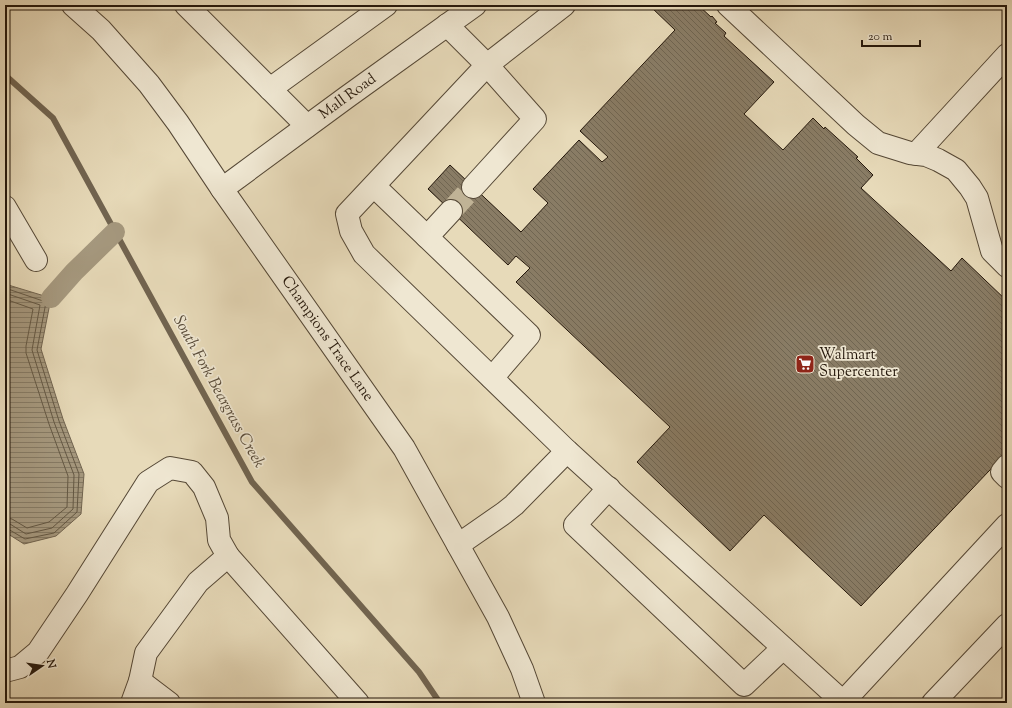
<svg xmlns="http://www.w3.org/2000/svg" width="1012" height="708" viewBox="0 0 1012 708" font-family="'Sorts Mill Goudy',serif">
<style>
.water{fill:url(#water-rules);stroke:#716450}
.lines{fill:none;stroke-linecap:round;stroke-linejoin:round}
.shore{stroke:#645844;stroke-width:1}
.stream{stroke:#716450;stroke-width:6}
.canal{stroke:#a5987e;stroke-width:20}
.building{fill:url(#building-back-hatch);stroke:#24170b}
.minor-tunnel{stroke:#c0b396;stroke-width:22;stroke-dasharray:22 11;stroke-linecap:butt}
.minor-casing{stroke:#554836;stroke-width:24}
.minor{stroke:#efe7d2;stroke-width:22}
.labels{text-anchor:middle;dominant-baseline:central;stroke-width:3.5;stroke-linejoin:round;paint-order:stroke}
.street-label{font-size:15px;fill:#24170b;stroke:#efe7d2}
.poi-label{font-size:15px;fill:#24170b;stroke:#efe7d2;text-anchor:start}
.water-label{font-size:16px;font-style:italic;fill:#584b39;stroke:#efe7d2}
</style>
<defs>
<pattern id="water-rules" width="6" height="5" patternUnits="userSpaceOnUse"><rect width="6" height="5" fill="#a5987e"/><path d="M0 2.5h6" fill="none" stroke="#867b65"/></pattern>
<pattern id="building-back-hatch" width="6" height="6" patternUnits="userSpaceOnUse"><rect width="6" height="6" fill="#897c65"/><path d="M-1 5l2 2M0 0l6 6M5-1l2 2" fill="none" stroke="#706551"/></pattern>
</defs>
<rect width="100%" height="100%" fill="#e7dab9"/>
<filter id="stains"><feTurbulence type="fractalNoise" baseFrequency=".005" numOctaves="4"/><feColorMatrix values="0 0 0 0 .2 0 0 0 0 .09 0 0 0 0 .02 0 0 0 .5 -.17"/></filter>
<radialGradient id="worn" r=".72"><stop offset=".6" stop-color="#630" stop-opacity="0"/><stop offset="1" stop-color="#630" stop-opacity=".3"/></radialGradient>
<path class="water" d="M5,284L51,298L41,349L63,419L84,474L81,514L56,536L24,544L5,532Z"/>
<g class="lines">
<g class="shore">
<path d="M5,288L46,302L37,350L59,421L79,474L77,512L54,533L25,539L8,529H5"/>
<path d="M5,293L40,305L32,350L54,422L74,475L73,509L52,528L26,534L10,524H5"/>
<path d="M5,299L33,309L26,346V353L49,424L68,476L67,507L49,522L27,528L12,519L5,518"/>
</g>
<path class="stream" d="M5,75L53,118L252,482L419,672L440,703"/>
<path class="canal" d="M51,298L74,272L115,232"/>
</g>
<path class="building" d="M653,5H698L711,17L712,16L717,22L715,23L726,33L724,36L774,82L744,114L783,150L813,118L824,129L825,127L858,157L856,158L873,175L861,188L951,271L962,258L1007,301V452L861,606L764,515L730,551L637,462L670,427L516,282L530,268L516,256L508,265L428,189L450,165L521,232L548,203L533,189L579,140L602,162L608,157L580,131L675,30L651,7Z"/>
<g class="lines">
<path class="minor-tunnel" d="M451,211L473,187"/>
<defs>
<g id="minor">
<path d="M73,5L101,30L149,84L178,123L222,189L404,448L498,617L522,669L534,703"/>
<path d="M186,5L307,126"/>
<path d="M728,5L856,125L878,143L910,153L926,155L938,160L956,170L970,187L977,198L992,251L1007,266"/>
<path d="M447,25L487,65L347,214L351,231L364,254L567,451L844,703"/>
<path d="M270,89L386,5"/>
<path d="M916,154L1007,55"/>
<path d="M374,186L529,335L492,378"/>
<path d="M473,187L535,119L487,65L564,5"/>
<path d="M222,189L347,97L475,5"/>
<path d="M5,207L36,260"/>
<path d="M427,237L451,211"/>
<path d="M1007,466L1002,472L1007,477"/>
<path d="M609,488L575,525L744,685L783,648"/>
<path d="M458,545L504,513L514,505L567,451"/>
<path d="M5,671L20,667L38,652L77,594L148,482L170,468L192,472L204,487L217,518L219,540L228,556"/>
<path d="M140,681L169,703"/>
<path d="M843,702L1007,525"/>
<path d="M132,703L140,681L146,653L198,582L228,556L358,703"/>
<path d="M933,703L1007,625"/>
</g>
</defs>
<use href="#minor" class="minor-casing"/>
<use href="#minor" class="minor"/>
</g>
<defs>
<symbol id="supermarket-square" viewBox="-11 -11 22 22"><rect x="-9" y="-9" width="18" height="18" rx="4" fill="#8f2418" stroke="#efe7d2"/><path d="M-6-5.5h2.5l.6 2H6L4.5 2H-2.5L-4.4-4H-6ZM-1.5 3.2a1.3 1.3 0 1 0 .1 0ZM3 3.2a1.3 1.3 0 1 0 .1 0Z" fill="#fff"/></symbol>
</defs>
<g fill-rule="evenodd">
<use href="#supermarket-square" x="794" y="353" width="22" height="22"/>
</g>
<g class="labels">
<g class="street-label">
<text transform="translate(348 97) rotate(-36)">Mall Road</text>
<text transform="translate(327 339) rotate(55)">Champions Trace Lane</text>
</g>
<g class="poi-label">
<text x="819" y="355">Walmart<tspan x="819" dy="17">Supercenter</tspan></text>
</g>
<g class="water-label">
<text transform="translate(218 392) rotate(61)">South Fork Beargrass Creek</text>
</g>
</g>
<rect width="1012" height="708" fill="none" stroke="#e7dab9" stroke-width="20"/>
<rect x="6" y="6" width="1000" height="696" fill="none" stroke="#24170b" stroke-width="2"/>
<rect x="10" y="10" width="992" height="688" fill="none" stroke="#24170b"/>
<g transform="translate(42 666) rotate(77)" stroke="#efe7d2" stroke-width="3" paint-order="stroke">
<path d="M0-3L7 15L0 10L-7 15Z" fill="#24170b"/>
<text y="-6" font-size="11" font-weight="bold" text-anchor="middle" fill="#24170b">N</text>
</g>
<path d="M862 40v6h58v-6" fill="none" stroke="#24170b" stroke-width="2"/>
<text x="868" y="40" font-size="12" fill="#24170b" stroke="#efe7d2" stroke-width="3" paint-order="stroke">20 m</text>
<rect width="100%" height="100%" filter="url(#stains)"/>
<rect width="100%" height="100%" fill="url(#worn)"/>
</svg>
